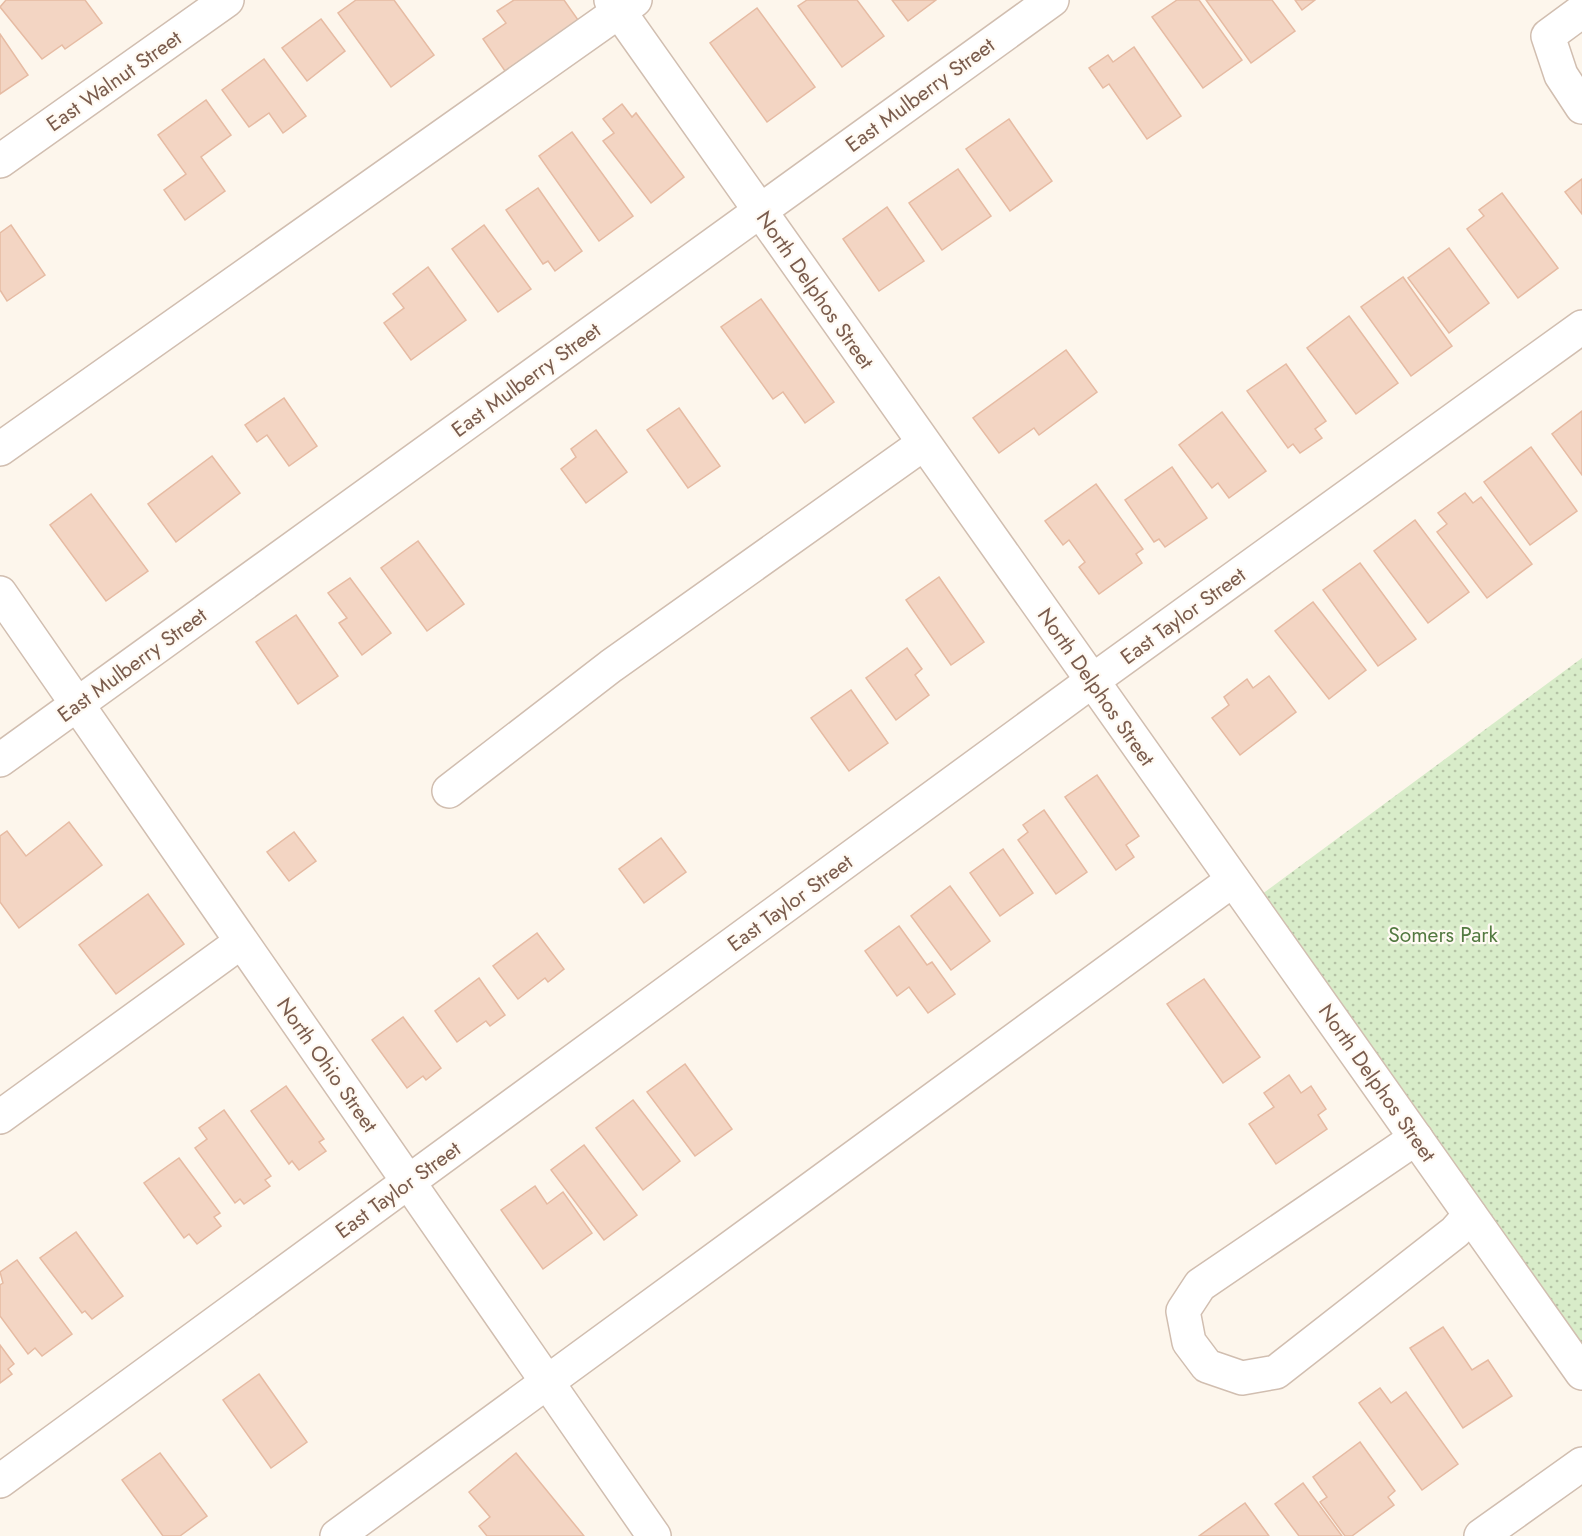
<svg xmlns="http://www.w3.org/2000/svg" width="1582" height="1536" viewBox="0 0 1582 1536" font-family="Jost,sans-serif">
<style>
.park{fill:url(#park-dots)}
.building{fill:#f3d5c3;stroke:#e6bba3;stroke-width:1.5}
.lines{fill:none;stroke-linecap:round;stroke-linejoin:round}
.minor-casing{stroke:#d1beb0;stroke-width:36}
.minor{stroke:#fff;stroke-width:33}
.labels{text-anchor:middle;dominant-baseline:central;stroke-width:4.5;stroke-linejoin:round;paint-order:stroke}
.street-label{font-size:21px;fill:#7a5c4d;stroke:#fffaf3}
.park-label{font-size:21px;fill:#537a41;stroke:#fffaf3}
</style>
<defs>
<pattern id="park-dots" width="8" height="8" patternUnits="userSpaceOnUse" patternTransform="scale(1.5)"><rect width="8" height="8" fill="#d8ecc9"/><path d="M2 2h.1M6 6h.1" fill="none" stroke="#b4c2a5" stroke-width="1.8" stroke-linecap="round"/></pattern>
</defs>
<rect width="100%" height="100%" fill="#fdf6ec"/>
<path class="park" d="M1582,658V1373L1250,903Z"/>
<g class="building">
<path d="M6,0H85L102,23L65,49L62,45L42,59L0,7Z"/>
<path d="M356,0H394L434,55L391,87L338,13Z"/>
<path d="M514,0H564L583,27L535,61L530,54L505,71L483,39L506,23L497,11Z"/>
<path d="M807,0H857L884,36L842,67L798,6Z"/>
<path d="M892,0H936L908,21Z"/>
<path d="M1177,0H1199L1242,60L1203,88L1152,17Z"/>
<path d="M1206,0H1272L1295,31L1251,63Z"/>
<path d="M1295,0H1315L1302,10Z"/>
<path d="M757,8L815,87L767,122L710,43Z"/>
<path d="M321,19L345,51L307,81L282,48Z"/>
<path d="M0,34L28,75L0,94Z"/>
<path d="M1134,47L1181,116L1147,139L1109,84L1103,88L1089,68L1108,55L1113,62Z"/>
<path d="M264,59L306,116L283,133L269,113L249,127L222,90Z"/>
<path d="M206,100L231,135L201,157L225,191L185,220L164,190L186,174L158,135Z"/>
<path d="M622,104L632,117L636,113L684,177L651,203L603,141L614,133L603,119Z"/>
<path d="M1009,119L1052,181L1010,211L966,149Z"/>
<path d="M572,132L633,216L599,241L539,156Z"/>
<path d="M958,169L991,216L942,250L909,203Z"/>
<path d="M1582,179V214L1565,192Z"/>
<path d="M538,188L582,251L555,271L548,261L543,264L506,210Z"/>
<path d="M1502,193L1558,268L1518,298L1467,229L1484,216L1479,210Z"/>
<path d="M887,207L924,261L879,291L843,239Z"/>
<path d="M11,225L45,275L7,301L0,290V233Z"/>
<path d="M484,225L531,289L498,312L452,249Z"/>
<path d="M1449,248L1489,303L1449,333L1408,278Z"/>
<path d="M428,267L466,320L411,360L384,323L404,308L393,294Z"/>
<path d="M1403,277L1452,346L1411,376L1361,307Z"/>
<path d="M761,299L834,402L805,423L783,392L773,399L721,327Z"/>
<path d="M1349,316L1398,383L1356,414L1307,348Z"/>
<path d="M1066,350L1097,392L1039,435L1034,428L999,453L973,418Z"/>
<path d="M1286,364L1326,421L1315,429L1322,438L1300,453L1293,444L1288,448L1247,391Z"/>
<path d="M284,398L317,446L289,466L267,435L257,442L245,425Z"/>
<path d="M679,408L720,466L688,488L647,430Z"/>
<path d="M1582,411V475L1552,434Z"/>
<path d="M1222,412L1266,471L1229,498L1218,483L1212,488L1179,445Z"/>
<path d="M596,430L627,472L586,503L561,469L576,457L571,449Z"/>
<path d="M1531,447L1577,511L1530,545L1484,482Z"/>
<path d="M212,456L240,493L176,542L148,504Z"/>
<path d="M1172,467L1207,518L1165,547L1159,539L1154,542L1125,500Z"/>
<path d="M1096,484L1143,549L1136,554L1142,563L1099,594L1079,567L1085,562L1069,540L1063,545L1045,521Z"/>
<path d="M1465,493L1473,503L1481,497L1532,564L1487,598L1437,532L1447,524L1438,513Z"/>
<path d="M91,494L148,571L106,601L50,525Z"/>
<path d="M1415,520L1469,592L1428,623L1374,551Z"/>
<path d="M418,541L464,604L427,631L381,568Z"/>
<path d="M1360,563L1416,639L1378,666L1323,590Z"/>
<path d="M939,577L984,642L951,665L906,600Z"/>
<path d="M350,578L391,633L362,655L339,623L347,618L328,593Z"/>
<path d="M1313,602L1366,670L1329,699L1275,631Z"/>
<path d="M296,615L338,676L298,704L256,642Z"/>
<path d="M907,648L922,669L915,675L929,695L896,720L866,678Z"/>
<path d="M1269,676L1296,712L1240,755L1212,718L1229,705L1224,697L1247,679L1253,688Z"/>
<path d="M851,690L888,743L849,771L811,718Z"/>
<path d="M1097,775L1139,836L1126,845L1134,857L1116,870L1065,797Z"/>
<path d="M1044,810L1087,872L1056,894L1018,840L1028,832L1023,825Z"/>
<path d="M69,822L102,865L19,928L0,902V836L7,831L26,856Z"/>
<path d="M294,832L316,861L289,881L267,852Z"/>
<path d="M661,838L686,872L644,903L619,869Z"/>
<path d="M1003,849L1033,893L1000,916L970,873Z"/>
<path d="M950,886L990,941L951,970L911,916Z"/>
<path d="M148,894L184,944L116,994L79,945Z"/>
<path d="M899,926L927,965L932,962L955,994L928,1013L909,987L897,996L865,951Z"/>
<path d="M537,933L564,969L548,982L545,978L518,999L493,966Z"/>
<path d="M479,978L505,1015L490,1026L486,1021L457,1042L435,1011Z"/>
<path d="M1204,979L1260,1057L1223,1083L1167,1004Z"/>
<path d="M403,1017L441,1068L426,1080L423,1076L407,1088L372,1040Z"/>
<path d="M685,1064L732,1129L695,1156L647,1092Z"/>
<path d="M1289,1075L1301,1093L1311,1086L1326,1109L1318,1115L1327,1129L1276,1164L1249,1124L1274,1107L1264,1093Z"/>
<path d="M286,1086L324,1139L319,1142L326,1151L299,1170L292,1161L289,1164L251,1111Z"/>
<path d="M633,1100L680,1161L643,1190L596,1128Z"/>
<path d="M224,1110L271,1176L265,1180L270,1186L244,1204L240,1199L235,1203L195,1148L207,1139L199,1128Z"/>
<path d="M584,1145L637,1215L604,1240L551,1170Z"/>
<path d="M179,1158L220,1213L214,1217L221,1226L197,1244L189,1234L184,1238L144,1183Z"/>
<path d="M535,1186L547,1204L563,1192L592,1233L543,1269L501,1210Z"/>
<path d="M76,1232L123,1296L92,1319L85,1311L82,1313L40,1258Z"/>
<path d="M17,1260L72,1334L42,1356L35,1348L28,1354L0,1316V1285L3,1283L0,1272Z"/>
<path d="M1443,1327L1472,1370L1488,1360L1512,1396L1463,1428L1410,1348Z"/>
<path d="M0,1345L14,1364L8,1369L12,1374L0,1383Z"/>
<path d="M259,1374L307,1442L271,1468L223,1400Z"/>
<path d="M1380,1388L1391,1403L1406,1392L1458,1464L1422,1490L1359,1403Z"/>
<path d="M1360,1442L1395,1491L1388,1497L1394,1505L1352,1536H1345L1320,1502L1327,1497L1313,1477Z"/>
<path d="M160,1453L207,1516L180,1536H163L122,1480Z"/>
<path d="M516,1453L584,1536H487L479,1526L490,1517L469,1492Z"/>
<path d="M1303,1483L1342,1536H1299L1275,1504Z"/>
<path d="M1245,1503L1269,1536H1199Z"/>
</g>
<g class="lines">
<defs>
<g id="minor">
<path d="M611,0L1582,1373"/>
<path d="M1582,11L1548,36L1561,75L1582,107"/>
<path d="M0,161L227,0"/>
<path d="M0,449L635,0"/>
<path d="M0,593L654,1536"/>
<path d="M0,760L1052,0"/>
<path d="M449,791L611,666L923,444"/>
<path d="M0,1117L241,942"/>
<path d="M1416,1138L1200,1285L1183,1311L1189,1342L1207,1366L1242,1378L1276,1372L1455,1232L1470,1215"/>
<path d="M0,1481L1092,681L1582,327"/>
<path d="M337,1536L1233,880"/>
<path d="M1481,1536L1582,1464"/>
</g>
</defs>
<use href="#minor" class="minor-casing"/>
<use href="#minor" class="minor"/>
</g>
<g class="labels">
<g class="street-label">
<text transform="translate(114 81) rotate(-35)">East Walnut Street</text>
<text transform="translate(920 95) rotate(-36)">East Mulberry Street</text>
<text transform="translate(815 290) rotate(55)">North Delphos Street</text>
<text transform="translate(526 380) rotate(-36)">East Mulberry Street</text>
<text transform="translate(1183 616) rotate(-36)">East Taylor Street</text>
<text transform="translate(132 665) rotate(-36)">East Mulberry Street</text>
<text transform="translate(1096 687) rotate(55)">North Delphos Street</text>
<text transform="translate(790 903) rotate(-36)">East Taylor Street</text>
<text transform="translate(327 1065) rotate(55)">North Ohio Street</text>
<text transform="translate(1377 1083) rotate(55)">North Delphos Street</text>
<text transform="translate(398 1190) rotate(-36)">East Taylor Street</text>
</g>
<g class="park-label">
<text x="1443" y="935">Somers Park</text>
</g>
</g>
</svg>
